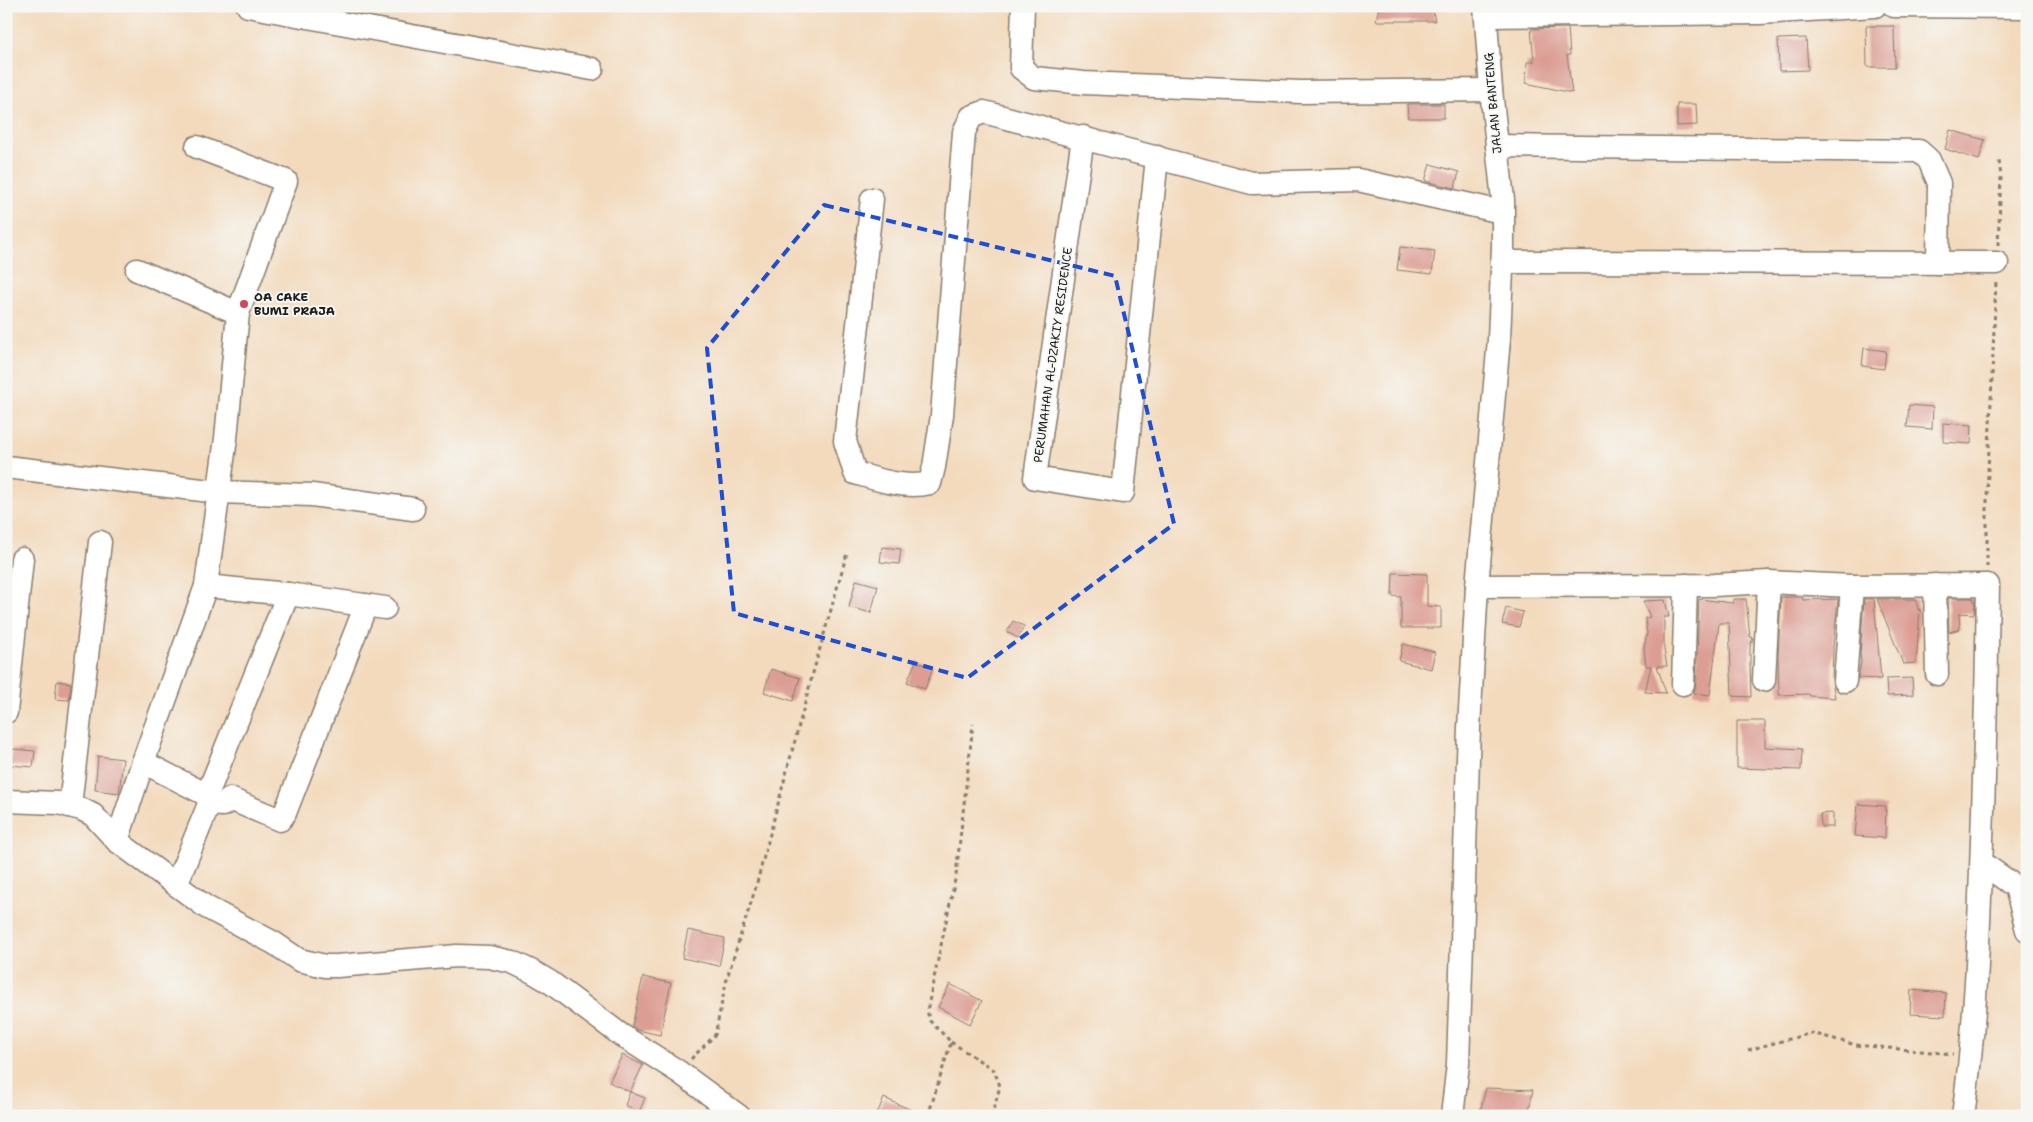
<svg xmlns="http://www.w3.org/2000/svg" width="2033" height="1122" viewBox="0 0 2033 1122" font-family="'Shantell Sans',sans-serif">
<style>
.building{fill:#dc9e94}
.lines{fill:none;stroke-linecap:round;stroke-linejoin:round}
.minor-casing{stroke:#887b6c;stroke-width:25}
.path{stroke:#887b6c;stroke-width:3;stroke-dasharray:4 4;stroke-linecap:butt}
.minor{stroke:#fff;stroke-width:22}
.marked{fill:none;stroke:#1d4ed8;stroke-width:4;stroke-dasharray:10 6;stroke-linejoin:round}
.poi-dot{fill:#d1495b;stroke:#f6f6f2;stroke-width:2}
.labels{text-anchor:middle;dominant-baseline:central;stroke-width:4;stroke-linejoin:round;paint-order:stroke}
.street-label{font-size:12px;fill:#1c1c1c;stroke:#f6f6f2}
.poi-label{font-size:12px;font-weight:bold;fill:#1c1c1c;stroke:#f6f6f2;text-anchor:start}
</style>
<rect width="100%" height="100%" fill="#f6f6f2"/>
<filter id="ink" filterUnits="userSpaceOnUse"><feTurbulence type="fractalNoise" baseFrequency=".02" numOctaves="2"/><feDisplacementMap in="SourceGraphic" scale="10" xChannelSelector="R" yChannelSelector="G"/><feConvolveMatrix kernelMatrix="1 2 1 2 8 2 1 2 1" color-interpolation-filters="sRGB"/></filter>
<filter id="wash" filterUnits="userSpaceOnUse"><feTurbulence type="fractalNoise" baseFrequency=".0096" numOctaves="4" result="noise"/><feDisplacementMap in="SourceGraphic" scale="20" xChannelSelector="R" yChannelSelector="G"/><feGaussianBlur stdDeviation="1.12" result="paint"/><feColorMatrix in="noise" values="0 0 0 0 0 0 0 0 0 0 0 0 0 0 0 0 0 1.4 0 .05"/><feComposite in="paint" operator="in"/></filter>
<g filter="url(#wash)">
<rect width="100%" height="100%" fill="#f3dabd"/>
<g id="blocks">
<g class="building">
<path d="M1379,6H1432L1435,21H1376Z"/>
<path d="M1866,26H1894L1895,67H1867Z"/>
<path d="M1568,28L1570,55H1567L1572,93L1526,83L1527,62H1534L1531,29Z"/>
<path d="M1806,38L1808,70L1779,71L1778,39Z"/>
<path d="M1407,104H1444V118H1408Z"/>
<path d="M1677,104H1696L1697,125L1677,126Z"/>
<path d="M1950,130L1985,140L1979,160L1945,149Z"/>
<path d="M1430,164L1459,172L1455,188L1425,181Z"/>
<path d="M1400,247L1435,251L1432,274L1397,270Z"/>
<path d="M1864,348L1886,351L1884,369L1862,366Z"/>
<path d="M1909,405L1933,407L1932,429L1907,427Z"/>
<path d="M1943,423L1972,425L1971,444L1943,442Z"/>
<path d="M882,547L901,549L899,564L880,562Z"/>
<path d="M1393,573L1427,574V606L1441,607V628H1401V597L1392,596Z"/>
<path d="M856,580L878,586L871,613L849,607Z"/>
<path d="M1781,597H1802L1803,600L1838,599L1833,647L1832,680L1835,698L1810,696L1809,694L1779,695L1778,656Z"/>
<path d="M1948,598H1973L1975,605L1974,614L1959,613L1960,629L1949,632Z"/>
<path d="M1699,599L1733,603V599H1746L1750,637L1753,638L1750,647V664L1751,697L1732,696L1729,623H1719L1710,695L1694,693L1696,684Z"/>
<path d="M1864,599H1874L1881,679L1858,678L1861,662L1860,654Z"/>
<path d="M1877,599H1916L1918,610L1920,609L1916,663L1903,664Z"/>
<path d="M1665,600L1669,617H1664V650L1667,666H1657L1666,693L1645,692L1651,666H1646L1644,648L1647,633L1645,618L1650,617L1643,601Z"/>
<path d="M1506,608L1523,612L1519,627L1502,624Z"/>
<path d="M1013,621L1024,626L1018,638L1007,632Z"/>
<path d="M1403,644L1435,652L1431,669L1399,661Z"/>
<path d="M916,661L933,668L925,689L907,682Z"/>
<path d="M771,669L800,678L793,701L764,692Z"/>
<path d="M1912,678L1913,695L1887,696L1886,679Z"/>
<path d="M57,681L71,683L69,700L55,699Z"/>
<path d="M1737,721H1765V747L1802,749L1801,770L1737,768Z"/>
<path d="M12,749L35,751L33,767L10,765Z"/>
<path d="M98,756L123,759L119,793L95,790Z"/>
<path d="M1858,804L1886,806L1885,838L1855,836Z"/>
<path d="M1833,813V827H1821L1820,814Z"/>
<path d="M688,930L725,938L719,966L682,958Z"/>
<path d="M643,977L671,983L660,1035L638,1030L632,1026Z"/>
<path d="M950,984L982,1001L970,1024L938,1007Z"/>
<path d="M1911,990L1946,993L1945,1016L1910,1014Z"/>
<path d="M622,1055L643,1065L630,1092L609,1082Z"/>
<path d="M1486,1088L1533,1090L1528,1116H1479Z"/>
<path d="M630,1092L645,1098L639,1112L625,1105Z"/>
<path d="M884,1098L925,1116H876Z"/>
</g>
</g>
</g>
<g filter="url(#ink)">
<use href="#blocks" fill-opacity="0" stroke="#887b6c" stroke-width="1"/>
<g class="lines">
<defs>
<g id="minor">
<path d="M248,6L592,69"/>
<path d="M1023,6L1021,68L1034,78L1084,83L1301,92L1491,90"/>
<path d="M1894,6L2027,7"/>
<path d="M1486,16L1760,13L1875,6"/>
<path d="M1083,137L1035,478L1123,492L1157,157"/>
<path d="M1497,146L1919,151L1929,160L1939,183L1938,263"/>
<path d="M197,147L286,181L238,313"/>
<path d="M872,199L845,441L855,473C879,480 905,489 930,483L934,467L942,415L964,132L971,117L984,112L1252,183L1358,180L1502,212"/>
<path d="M1502,262L1997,263"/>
<path d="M137,270L238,313L226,438L206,586"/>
<path d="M6,467L219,492L312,495L413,509"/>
<path d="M1935,585L1937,674"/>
<path d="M1477,586L1714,585L1769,582L1852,586L1988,585C1987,670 1985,755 1982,840C1979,932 1976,1024 1963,1116"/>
<path d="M1764,680L1769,582"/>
<path d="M1845,681L1852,586"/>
<path d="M1683,684L1686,585"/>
<path d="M6,712L22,559"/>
<path d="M143,762L207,795"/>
<path d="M6,801L58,803L81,809L93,815L117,841L206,907L274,943L299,960L325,966H337L457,956L489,957L512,962L533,972L550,982L621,1035L679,1072L739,1116"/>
<path d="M209,804L223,805L230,799L280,820L285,813L366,605"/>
<path d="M70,806L100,542"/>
<path d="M117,841L143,762L206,586L288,594"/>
<path d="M1982,863L2016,887L2027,930"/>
<path d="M176,885L209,804L207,795L288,594L385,608"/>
<path d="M1452,1116L1458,1064L1469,728L1477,586L1499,339L1503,247V200L1491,90L1485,6"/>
</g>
</defs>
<use href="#minor" class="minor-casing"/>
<g class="path">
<path d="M1998,245L2001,177L1999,161"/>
<path d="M1987,567V496L1996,281"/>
<path d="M951,1042L994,1070L1000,1086L992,1116"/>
<path d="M1748,1050L1812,1033L1856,1045L1953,1054"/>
<path d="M691,1059L715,1035L727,978L755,890L813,673L847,553"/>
<path d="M928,1116L951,1042L930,1021L927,1011L956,875L973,724"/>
</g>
<use href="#minor" class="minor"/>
</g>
</g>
<path class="marked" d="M824,205L1115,276L1174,524L967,678L734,613L707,348Z"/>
<circle class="poi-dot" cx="244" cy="304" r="5"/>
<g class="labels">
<g class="street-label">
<text transform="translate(1493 103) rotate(-95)">JALAN BANTENG</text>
<text transform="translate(1053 355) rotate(-82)">PERUMAHAN AL-DZAKIY RESIDENCE</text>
</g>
<g class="poi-label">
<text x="254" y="297">OA CAKE<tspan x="254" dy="14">BUMI PRAJA</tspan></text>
</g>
</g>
<rect width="2033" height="1122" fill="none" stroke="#f6f6f2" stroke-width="25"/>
</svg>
